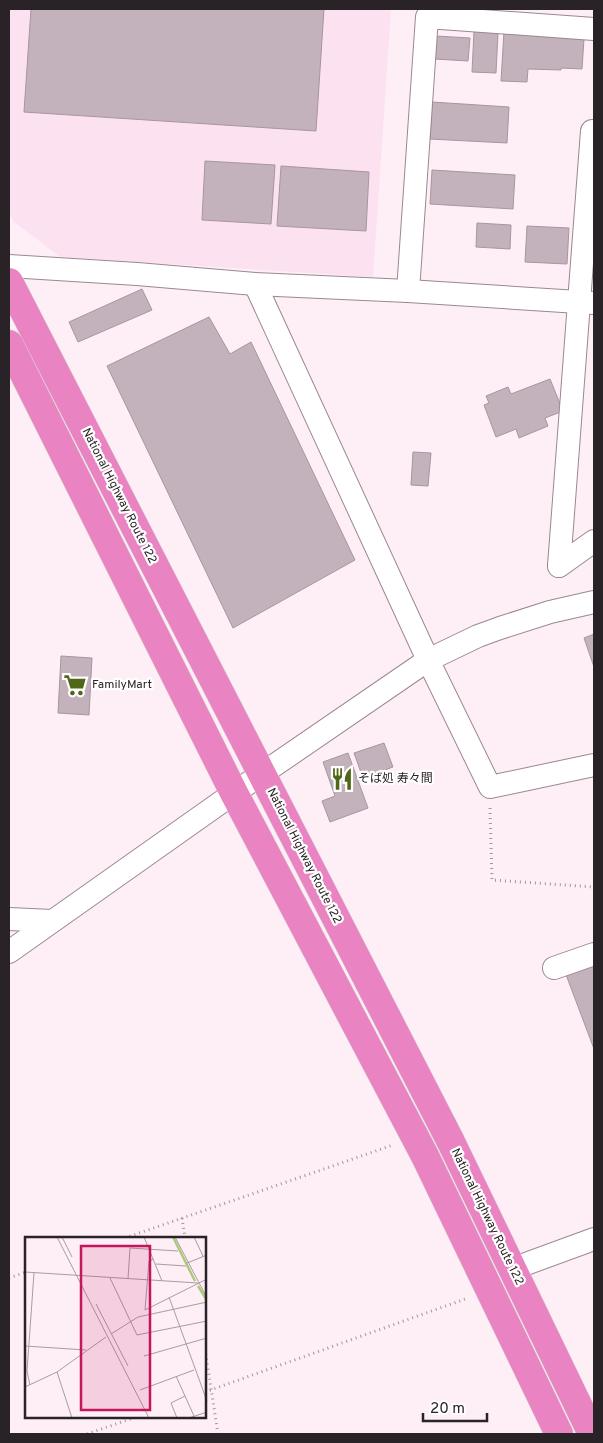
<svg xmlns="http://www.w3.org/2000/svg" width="603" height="1443" viewBox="0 0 603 1443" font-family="Overpass,'Noto Sans JP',sans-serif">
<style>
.built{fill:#fce1f0}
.building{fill:#c3b1bb;stroke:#a7959f}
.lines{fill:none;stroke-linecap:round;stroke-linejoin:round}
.minor-casing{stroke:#9a8891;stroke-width:24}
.highway-casing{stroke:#d4d3d4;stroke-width:29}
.path{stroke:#a2969c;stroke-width:3;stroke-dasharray:1 4;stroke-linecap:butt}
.minor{stroke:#fff;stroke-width:22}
.highway{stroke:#ea83c1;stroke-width:28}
.labels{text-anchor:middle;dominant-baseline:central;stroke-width:4.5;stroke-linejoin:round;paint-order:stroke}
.street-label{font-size:12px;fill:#292226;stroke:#fff}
.poi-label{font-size:12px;fill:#292226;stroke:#fff;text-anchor:start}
.inset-river{fill:none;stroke:#acca79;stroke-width:2.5}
.inset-road{fill:none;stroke:#a99ca3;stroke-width:1}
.view{fill:#c2185b;fill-opacity:0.15;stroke:#c2185b;stroke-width:2.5}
.inset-edge{fill:none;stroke:#292226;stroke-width:2.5}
</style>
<rect width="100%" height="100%" fill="#feeef6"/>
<path class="built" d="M9,9H391L373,277L60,257L13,221L9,213Z"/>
<g class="building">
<path d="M31,9H324L316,131L24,112Z"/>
<path d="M474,31L498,33L496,73L472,72Z"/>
<path d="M504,31L563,35V38L584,39L582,69L561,68V70L528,69L527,82L501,81Z"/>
<path d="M436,36L470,38L468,61L435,59Z"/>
<path d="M432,102L509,107L507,143L430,139Z"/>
<path d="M205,161L275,165L271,224L202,220Z"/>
<path d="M281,166L369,172L366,231L277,226Z"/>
<path d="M432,170L515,175L513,209L430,204Z"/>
<path d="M477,223L511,225L510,249L476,247Z"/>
<path d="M527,226L569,228L567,264L525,262Z"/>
<path d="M142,289L152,310L78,342L69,322Z"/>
<path d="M209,317L230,354L251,342L355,560L233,628L107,366Z"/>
<path d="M550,379L563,411L545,418L548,426L519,438L516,429L496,437L484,405L489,403L486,396L508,387L511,394Z"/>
<path d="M413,452L431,453L428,486L411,485Z"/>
<path d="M594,634V667L584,638Z"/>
<path d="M61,656L92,658L89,715L58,713Z"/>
<path d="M384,743L393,767L363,778L354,753Z"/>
<path d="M348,753L368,808L330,822L322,801L335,796L323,762Z"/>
<path d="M594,962V1049L565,972Z"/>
</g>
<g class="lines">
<defs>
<g id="minor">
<path d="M9,266L137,274L255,284L408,291L594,303"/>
<path d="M255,284L428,660L490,787L594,765"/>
<path d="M408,291L427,17L594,29"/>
<path d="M559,566L592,131H594"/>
<path d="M559,566L594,541"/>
<path d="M9,919L52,921"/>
<path d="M9,952L234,793L428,660L478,636L500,628L550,612L594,602"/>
<path d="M554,968L594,954"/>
<path d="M512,1269L594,1239"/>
</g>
<g id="highway">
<path d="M9,282L451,1142L592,1434"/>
<path d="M9,344L234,793L425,1156L559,1434"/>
</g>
</defs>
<use href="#minor" class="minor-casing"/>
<use href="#highway" class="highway-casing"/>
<g class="path">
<path d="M490,808L492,880L594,887"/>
<path d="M182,1218L185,1238"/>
<path d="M125,1238L393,1145"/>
<path d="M9,1278L26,1272"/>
<path d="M205,1349L218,1434"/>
<path d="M205,1392L468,1298"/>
<path d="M87,1434L136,1417"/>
</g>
<use href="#minor" class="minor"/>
<use href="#highway" class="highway"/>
</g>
<defs>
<symbol id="supermarket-bare" viewBox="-9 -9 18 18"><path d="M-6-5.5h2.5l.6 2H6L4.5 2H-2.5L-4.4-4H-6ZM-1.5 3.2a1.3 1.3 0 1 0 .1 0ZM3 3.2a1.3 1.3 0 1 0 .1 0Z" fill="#4f6818" stroke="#fff" stroke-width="2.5" paint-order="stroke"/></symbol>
<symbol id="restaurant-bare" viewBox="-9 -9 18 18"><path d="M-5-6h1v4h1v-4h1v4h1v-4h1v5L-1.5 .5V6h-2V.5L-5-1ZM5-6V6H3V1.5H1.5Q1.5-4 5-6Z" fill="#4f6818" stroke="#fff" stroke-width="2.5" paint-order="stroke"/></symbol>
</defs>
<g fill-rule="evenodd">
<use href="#supermarket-bare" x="59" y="669" width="32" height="32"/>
<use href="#restaurant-bare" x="326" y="763" width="32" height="32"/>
</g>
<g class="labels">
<g class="street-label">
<text transform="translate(119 496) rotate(63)">National Highway Route 122</text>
<text transform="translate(304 856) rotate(63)">National Highway Route 122</text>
<text transform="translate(487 1217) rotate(64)">National Highway Route 122</text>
</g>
<g class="poi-label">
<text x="92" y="685">FamilyMart</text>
<text x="358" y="779">そば処 寿々間</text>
</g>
</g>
<g transform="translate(25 1237)">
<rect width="181" height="181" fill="#feeef6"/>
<path class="inset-river" d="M148,0L170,44M173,49L181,62"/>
<path class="inset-road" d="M32,0L124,181M37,0L47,20M119,0L137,44M150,0L182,61M169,0L178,19M162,26L182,18M131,27L161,29M0,35L173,46M85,41L112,98L182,84M103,42L105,11L153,14M144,60L182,164M71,67L103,129M120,73L182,42M120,73L124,24L129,22M86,97L113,80L182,65M0,109L61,113M119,119L182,101M32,135L47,181M151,139L169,179M5,148L2,134L9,36M0,150L32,135L81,100M115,153L169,133M152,181L146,166L160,159M164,181L182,175"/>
<path class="view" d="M56,9H125V173H56Z"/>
<rect width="181" height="181" class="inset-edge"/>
</g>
<rect width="603" height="1443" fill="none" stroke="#292226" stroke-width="20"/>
<path d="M423 1413v8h64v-8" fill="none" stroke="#292226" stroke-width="2.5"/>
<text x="430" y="1413" font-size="15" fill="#292226" stroke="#ffffff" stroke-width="4" paint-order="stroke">20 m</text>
</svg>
